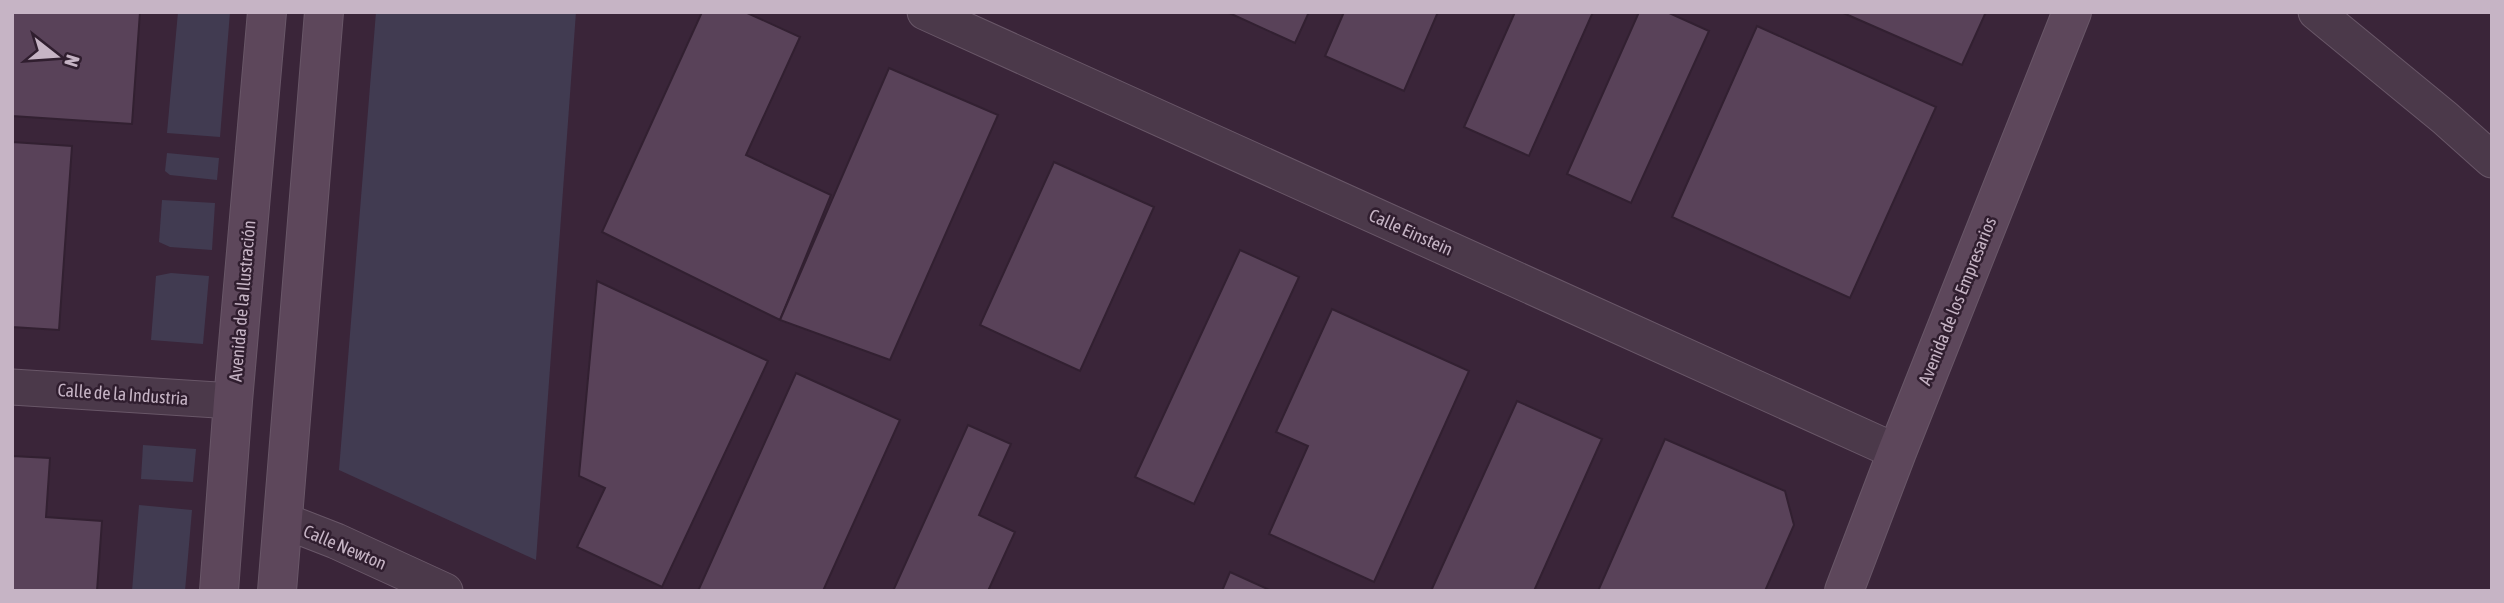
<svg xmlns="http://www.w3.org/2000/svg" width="2504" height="603" viewBox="0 0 2504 603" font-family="'Asap Condensed',sans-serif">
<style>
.green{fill:#413b51}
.building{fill:#594259;stroke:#322031;stroke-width:2}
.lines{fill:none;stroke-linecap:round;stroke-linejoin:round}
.street-casing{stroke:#695768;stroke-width:37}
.secondary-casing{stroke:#695768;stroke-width:40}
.street{stroke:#4b394a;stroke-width:35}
.secondary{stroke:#5d475b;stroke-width:38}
.labels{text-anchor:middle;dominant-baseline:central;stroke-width:5;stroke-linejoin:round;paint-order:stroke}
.street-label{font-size:18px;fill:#c6b4c5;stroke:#301e2f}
</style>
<rect width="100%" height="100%" fill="#3a2539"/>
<g class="green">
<path d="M178,12H230L220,137L167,133Z"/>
<path d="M376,12H576L536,560L339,470Z"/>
<path d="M167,153L219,158L217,180L170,175L165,171Z"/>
<path d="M162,200L215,203L212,250L170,247L159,242Z"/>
<path d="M171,273L209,276L203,344L151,340L156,276Z"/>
<path d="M143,445L196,449L193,482L141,479Z"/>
<path d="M139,505L192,510L185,591H132Z"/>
</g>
<g class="building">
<path d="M12,12H140L132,124L12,116Z"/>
<path d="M702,12H745L800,37L746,155L831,195L780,320L602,232Z"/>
<path d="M1227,12H1309L1295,43Z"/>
<path d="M1344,12H1438L1404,91L1325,56Z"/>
<path d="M1515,12H1593L1529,156L1464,127Z"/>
<path d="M1639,12H1667L1709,31L1631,203L1567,174Z"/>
<path d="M1841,12H1986L1962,65Z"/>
<path d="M1757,26L1936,107L1850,298L1672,217Z"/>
<path d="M889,68L998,115L890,360L780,320Z"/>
<path d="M12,142L72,146L59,330L12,327Z"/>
<path d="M1054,162L1154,207L1080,371L980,325Z"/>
<path d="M1240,250L1299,277L1194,504L1135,477Z"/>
<path d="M597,281L768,361L662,587L577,547L605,488L579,476Z"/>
<path d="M1332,309L1469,371L1374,582L1269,534L1308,446L1276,432Z"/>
<path d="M796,373L900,420L823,591H698Z"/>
<path d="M1517,401L1602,439L1534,591H1431Z"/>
<path d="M968,425L1011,444L979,515L1015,532L988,591H893Z"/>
<path d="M1665,439L1785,491L1794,525L1765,591H1598Z"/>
<path d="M12,456L50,458L46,517L102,521L97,591H12Z"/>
<path d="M1230,572L1272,591H1222Z"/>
</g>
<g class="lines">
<defs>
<g id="street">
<path d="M925,12L1897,452"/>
<path d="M2316,12L2445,118L2492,160"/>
<path d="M12,387L233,401"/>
<path d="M282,520L336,541L445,591"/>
</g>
<g id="secondary">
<path d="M219,591L233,401L267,12"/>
<path d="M277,591L324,12"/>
<path d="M1844,591L1897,452L2072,12"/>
</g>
</defs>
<use href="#street" class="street-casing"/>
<use href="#secondary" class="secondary-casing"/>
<use href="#street" class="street"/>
<use href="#secondary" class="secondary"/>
</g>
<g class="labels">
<g class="street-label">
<text transform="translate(1411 232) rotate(24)">Calle Einstein</text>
<text transform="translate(242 301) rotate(-85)">Avenida de la Ilustración</text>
<text transform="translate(1957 301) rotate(-68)">Avenida de los Empresarios</text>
<text transform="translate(123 394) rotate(4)">Calle de la Industria</text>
<text transform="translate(345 547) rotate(23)">Calle Newton</text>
</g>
</g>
<rect width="2504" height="603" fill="none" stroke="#c6b4c5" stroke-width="28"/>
<g transform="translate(56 56) rotate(107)" stroke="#301e2f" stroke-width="5" paint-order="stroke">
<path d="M0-5L12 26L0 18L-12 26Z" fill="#c6b4c5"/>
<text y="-10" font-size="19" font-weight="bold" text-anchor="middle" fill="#c6b4c5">N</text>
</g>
</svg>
